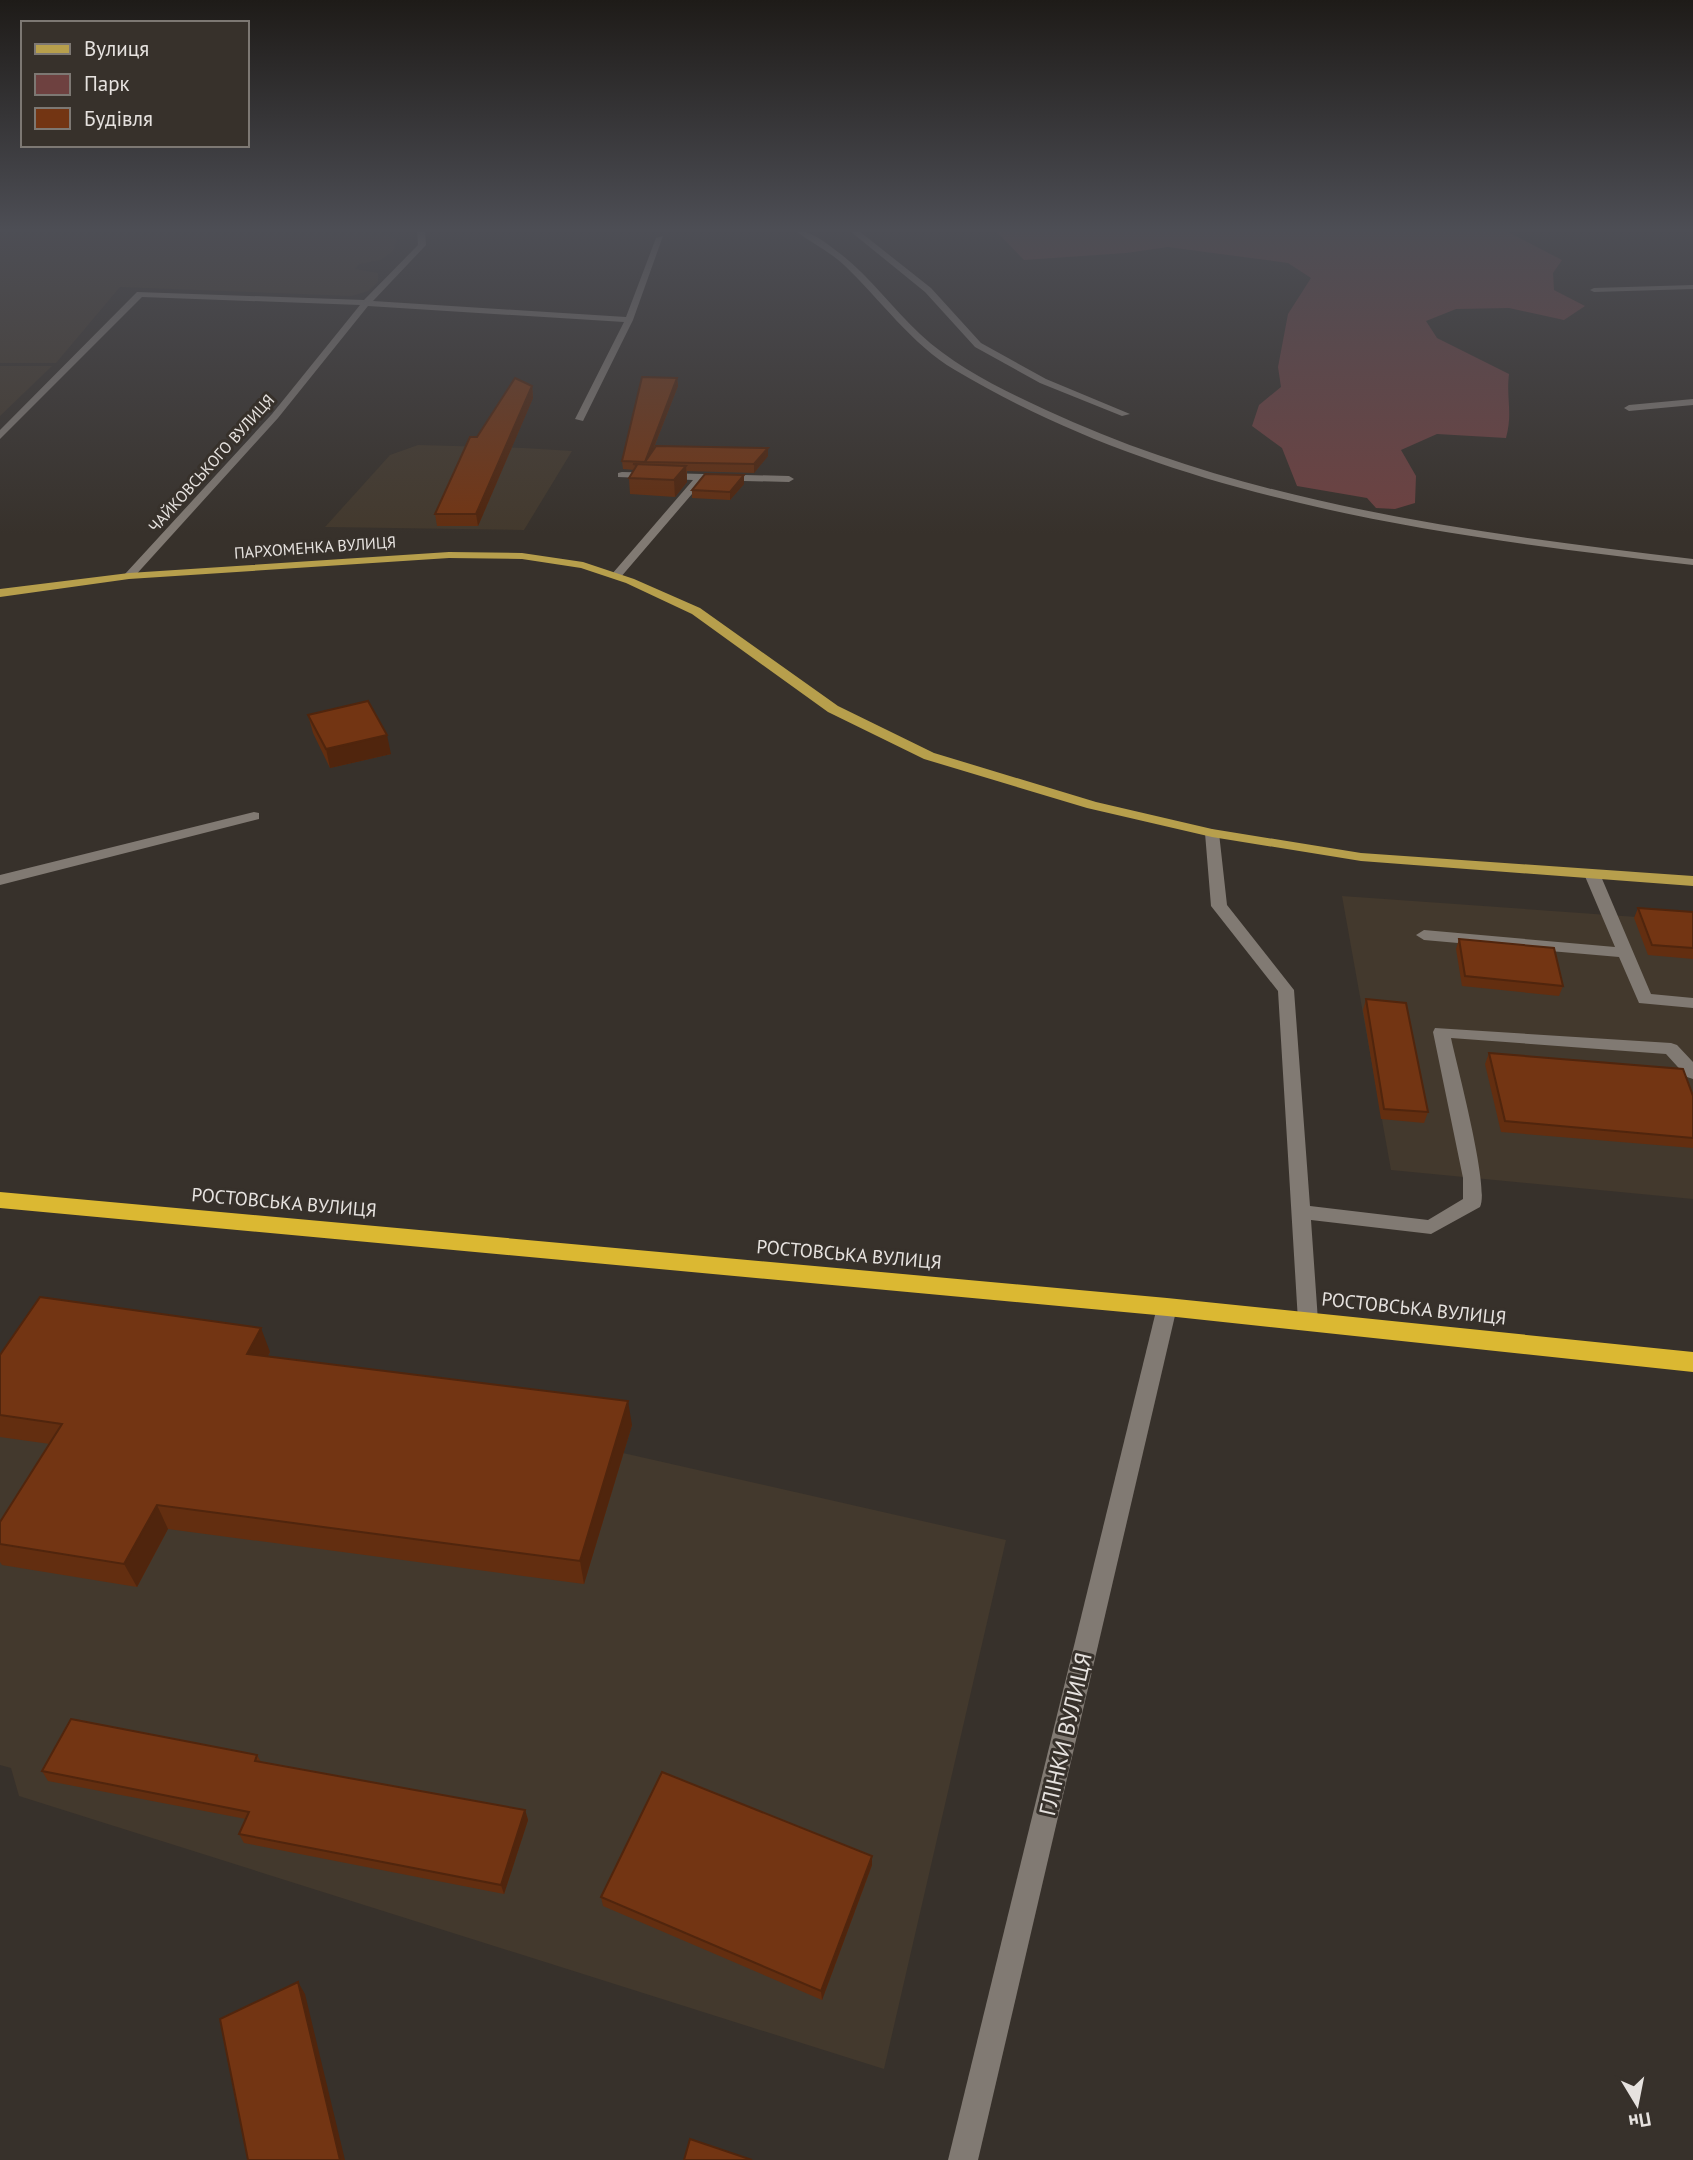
<svg xmlns="http://www.w3.org/2000/svg" width="1693" height="2160" viewBox="0 0 1693 2160" font-family="'PT Sans',sans-serif">
<style>
.built{fill:#43392d}
.green{fill:#6e4140}
.lines{fill:none;stroke-linecap:round;stroke-linejoin:round}
.minor{fill:#817a73;fill-rule:evenodd}
.major{fill:#b79f4c;fill-rule:evenodd}
.highway{fill:#dbb832;fill-rule:evenodd}
.wall{fill:#632e10}
.shaded-wall{fill:#50250d}
.building{fill:#733513;stroke:#50250d;stroke-width:2}
.labels{text-anchor:middle;dominant-baseline:central;stroke-width:6;stroke-linejoin:round;paint-order:stroke}
.far-street-label{font-size:16px;fill:#e6e2df;stroke:#37312b}
.street-label{font-size:19px;fill:#e6e2df;stroke:#37312b}
.near-street-label{font-size:23px;fill:#e6e2df;stroke:#37312b}
</style>
<rect width="100%" height="100%" fill="#37312b"/>
<g class="built">
<path d="M0,231H381L397,240L393,251L381,260L359,264L355,269L378,273V282L368,291L352,296L120,287L56,363H0Z"/>
<path d="M0,366H52L0,416Z"/>
<path d="M418,445L524,448L572,451L524,530L325,527L390,455Z"/>
<path d="M1342,896L1693,921V1199L1391,1170Z"/>
<path d="M52,1322L270,1352L254,1382L623,1453L1006,1540L884,2069L19,1796L11,1768L0,1765V1368Z"/>
</g>
<path class="green" d="M996,231H1506L1562,260L1553,273L1554,290L1585,306L1564,320L1509,308L1456,309L1426,321L1437,338L1509,374C1506,399 1513,412 1506,438L1437,434L1401,450L1416,476L1415,503L1395,509L1376,508L1367,498L1297,486L1282,448L1252,426L1259,405L1281,387L1278,367L1288,314L1311,278L1288,263L1168,247L1126,253L1024,260Z"/>
<g class="lines">
<g class="minor">
<path d="M417,231H425L426,245L373,301L626,317L656,238L663,236L633,320L583,421L575,419L624,322L368,306L278,418L133,578H125V574L272,414L360,305L142,297L0,439V430L137,292L364,300L418,245Z"/>
<path d="M796,231C814,231 828,245 842,255C871,278 893,309 920,334C955,367 1003,390 1046,410C1248,504 1474,533 1693,559V565C1442,536 1176,502 955,370C911,344 881,300 844,265C829,251 811,243 796,231Z"/>
<path d="M850,231H859L931,288L981,343L1046,379L1130,414L1122,416L1040,383L975,347L925,292Z"/>
<path d="M1693,285V289L1594,292L1590,290L1594,288Z"/>
<path d="M1693,399V405L1629,411L1624,408L1629,405Z"/>
<path d="M622,472L789,476L794,479L789,482L704,480L620,578H612V574L693,480L618,477V473Z"/>
<path d="M254,812L259,813V819L0,885V875Z"/>
<path d="M1212,829L1219,833L1227,905L1294,990L1310,1206L1428,1220L1463,1199V1178L1433,1032L1435,1028L1671,1043L1677,1045L1693,1062V1079L1687,1077L1666,1054L1451,1038C1457,1066 1490,1189 1480,1207L1431,1234L1311,1220L1318,1321L1315,1327L1308,1329L1301,1327L1298,1321L1278,991L1211,906L1205,833Z"/>
<path d="M1592,869L1600,874L1651,994L1693,998V1008L1639,1003L1619,957L1424,940L1416,935L1424,930L1615,947L1584,874Z"/>
<path d="M1167,1299L1174,1302L1177,1307L978,2160H948L1157,1307L1160,1302Z"/>
</g>
<path class="major" d="M449,552L522,553L583,562L634,579L700,608L838,706L934,753L1096,802L1212,829L1361,853L1693,876V886L1361,861L1212,837L1087,808L924,759L828,712L692,614L626,583L581,568L522,559L449,558L129,579L0,597V589L129,573Z"/>
<path class="highway" d="M0,1192L1167,1298L1693,1352V1372L1167,1316L0,1208Z"/>
</g>
<g class="wall">
<path d="M677,378L678,386L653,450L768,448V456L754,473L687,471V482L675,497L630,494L629,478L634,470L623,469L622,461Z"/>
<path d="M532,386L533,398L478,526H437L435,514L477,437Z"/>
<path d="M744,484L730,500L692,498V490Z"/>
<path d="M308,715L391,754L330,768L313,733Z"/>
<path d="M1638,908L1693,912V959L1648,955L1634,918Z"/>
<path d="M1459,939L1563,986L1559,996L1462,986L1456,949Z"/>
<path d="M1366,999L1428,1112L1424,1123L1381,1119L1363,1010Z"/>
<path d="M1489,1053L1693,1096V1148L1501,1132L1485,1064Z"/>
<path d="M270,1352L268,1356L632,1425L584,1584L168,1529L137,1587L2,1565L0,1562V1522L50,1444L0,1437V1355Z"/>
<path d="M257,1755L261,1762L525,1810L528,1820L504,1894L244,1843L239,1834L246,1819L48,1781L42,1771Z"/>
<path d="M872,1865L822,2000L603,1906L601,1897Z"/>
</g>
<g class="shaded-wall">
<path d="M677,378L678,386L648,462H645V470V462Z"/>
<path d="M532,386L533,398L478,526L476,514Z"/>
<path d="M768,448V456L754,473V464Z"/>
<path d="M686,466L687,482L675,497L674,480Z"/>
<path d="M744,475V484L730,500V492Z"/>
<path d="M387,735L391,754L330,768L326,749Z"/>
<path d="M261,1328L270,1352L256,1378L247,1354Z"/>
<path d="M628,1401L632,1425L584,1584L580,1561Z"/>
<path d="M157,1505L168,1529L137,1587L124,1564Z"/>
<path d="M525,1810L528,1820L504,1894L501,1885Z"/>
<path d="M872,1856V1865L822,2000L821,1991Z"/>
<path d="M298,1982L305,1994L345,2160H340Z"/>
</g>
<g class="building">
<path d="M642,377L677,378L645,462L622,461Z"/>
<path d="M515,378L532,386L476,514H435L470,437H477Z"/>
<path d="M656,446L768,448L754,464L645,462Z"/>
<path d="M633,464L686,466L674,480L629,478L637,465Z"/>
<path d="M705,474L744,475L730,492L692,490Z"/>
<path d="M368,701L387,735L326,749L308,715Z"/>
<path d="M1638,908L1693,912V948L1652,945Z"/>
<path d="M1459,939L1554,948L1563,986L1465,976Z"/>
<path d="M1366,999L1406,1003L1428,1112L1384,1109Z"/>
<path d="M1489,1053L1683,1069L1693,1096V1138L1505,1121Z"/>
<path d="M40,1297L261,1328L247,1354L628,1401L580,1561L157,1505L124,1564L0,1544V1522L62,1424L0,1415V1355Z"/>
<path d="M71,1719L257,1755L255,1761L525,1810L501,1885L239,1834L249,1812L42,1771Z"/>
<path d="M662,1772L872,1856L821,1991L601,1897Z"/>
<path d="M298,1982L340,2160H248L220,2019Z"/>
<path d="M690,2139L752,2160H684Z"/>
</g>
<linearGradient id="sky" x2="0" y2="1"><stop stop-color="#1e1b18"/><stop offset="0.43" stop-color="#4d4e55"/><stop offset="1" stop-color="#4d4e55" stop-opacity="0"/></linearGradient>
<rect width="1693" height="534" fill="url(#sky)"/>
<g class="labels">
<g class="far-street-label">
<text transform="translate(211 463) rotate(-48)">ЧАЙКОВСЬКОГО ВУЛИЦЯ</text>
<text transform="translate(315 547) rotate(-4)">ПАРХОМЕНКА ВУЛИЦЯ</text>
</g>
<g class="street-label">
<text transform="translate(284 1202) rotate(5)">РОСТОВСЬКА ВУЛИЦЯ</text>
<text transform="translate(849 1254) rotate(5)">РОСТОВСЬКА ВУЛИЦЯ</text>
<text transform="translate(1414 1308) rotate(6)">РОСТОВСЬКА ВУЛИЦЯ</text>
</g>
<g class="near-street-label">
<text transform="translate(1065 1734) rotate(-77)">ГЛІНКИ ВУЛИЦЯ</text>
</g>
</g>
<rect x="21" y="21" width="228" height="126" fill="#37312b" stroke="#7d7873" stroke-width="2"/>
<rect x="35" y="44" width="35" height="10" fill="#b79f4c" stroke="#7d7873" stroke-width="2"/>
<text x="84" y="56" font-size="21" fill="#e6e2df">Вулиця</text>
<rect x="35" y="74" width="35" height="21" fill="#6e4140" stroke="#7d7873" stroke-width="2"/>
<text x="84" y="91" font-size="21" fill="#e6e2df">Парк</text>
<rect x="35" y="108" width="35" height="21" fill="#733513" stroke="#7d7873" stroke-width="2"/>
<text x="84" y="126" font-size="21" fill="#e6e2df">Будівля</text>
<g transform="translate(1637 2104) rotate(170)" stroke="#37312b" stroke-width="5" paint-order="stroke">
<path d="M0-5L12 26L0 18L-12 26Z" fill="#e6e2df"/>
<text y="-10" font-size="19" font-weight="bold" text-anchor="middle" fill="#e6e2df">Пн</text>
</g>
</svg>
